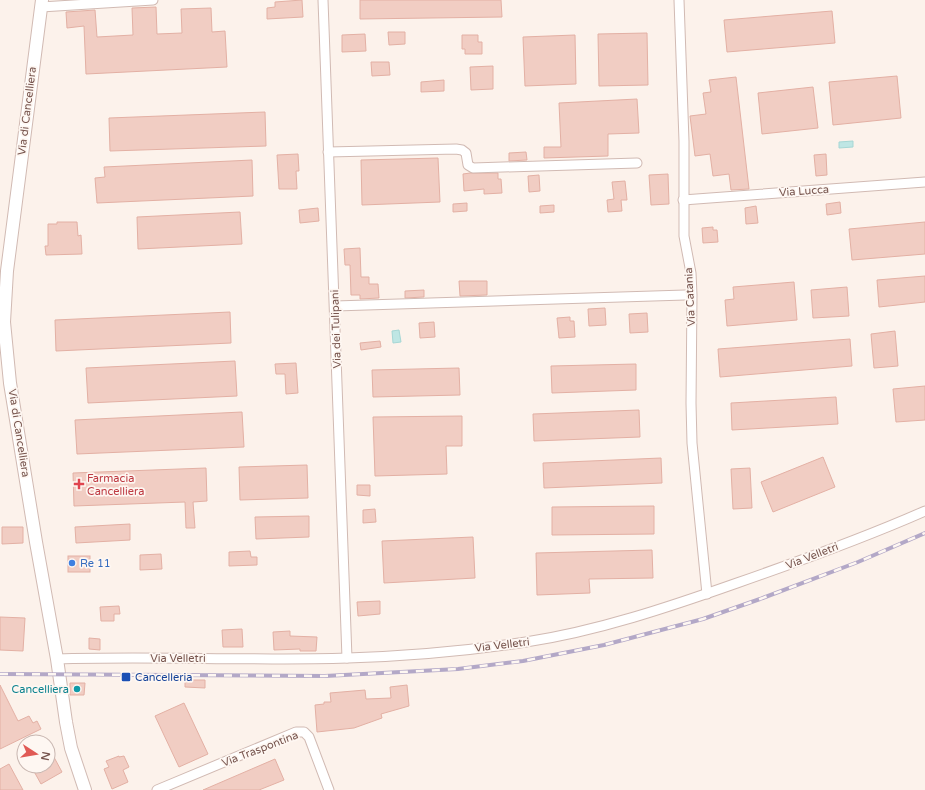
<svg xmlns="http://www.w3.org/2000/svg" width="925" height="790" viewBox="0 0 925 790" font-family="'Varela Round',sans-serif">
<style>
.water{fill:#bfe6e4;stroke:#a6d7d5}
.building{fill:#f1cdc3;stroke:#e3b0a4}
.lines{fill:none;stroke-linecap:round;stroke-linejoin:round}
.minor-casing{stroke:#d1bab3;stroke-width:11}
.tertiary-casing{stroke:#d1bab3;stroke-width:14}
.minor{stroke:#fff;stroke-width:9}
.tertiary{stroke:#fff;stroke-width:12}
.rail-casing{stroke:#b3a8c7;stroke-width:4}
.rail{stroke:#fef7f2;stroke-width:2.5;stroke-dasharray:8;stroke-linecap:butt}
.health-dot{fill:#e0444e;stroke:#fef7f2;stroke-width:1.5}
.shop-dot{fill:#3f7fe0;stroke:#fef7f2;stroke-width:1.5}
.transit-dot{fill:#1a4fb4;stroke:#fef7f2;stroke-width:1.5}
.culture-dot{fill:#0f9aa8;stroke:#fef7f2;stroke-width:1.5}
.labels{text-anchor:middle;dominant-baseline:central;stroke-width:3.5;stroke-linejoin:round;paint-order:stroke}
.street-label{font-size:11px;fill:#77554e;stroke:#fef7f2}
.health-label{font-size:11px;fill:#be3a42;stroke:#fef7f2;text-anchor:start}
.shop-label{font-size:11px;fill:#366cbe;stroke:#fef7f2;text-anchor:start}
.transit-label{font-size:11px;fill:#164399;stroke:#fef7f2;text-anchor:start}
.culture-label{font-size:11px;fill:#0d838f;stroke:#fef7f2;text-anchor:end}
</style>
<rect width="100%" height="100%" fill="#fcf2eb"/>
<g class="water">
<path d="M853,141V147L839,148V142Z"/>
<path d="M399,330L401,342L393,343L392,331Z"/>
</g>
<g class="building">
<path d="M302,0L303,17L267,19V8L275,7V2Z"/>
<path d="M360,0H501L502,17L360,19Z"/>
<path d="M156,7L157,34L182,33L181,9L211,8L212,32L225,31L227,67L86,74L84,26L67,28L66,12L95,10L97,37L133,35L132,8Z"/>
<path d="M832,11L835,43L727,52L724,20Z"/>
<path d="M388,32H405V44L389,45Z"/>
<path d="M647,33L648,85L599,86L598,34Z"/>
<path d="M365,34L366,51L342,52V35Z"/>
<path d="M462,35H478V42H482V54H465V49H462Z"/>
<path d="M575,35L576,84L525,86L523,37Z"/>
<path d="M371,62H389L390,75L372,76Z"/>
<path d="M493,66V89L471,90L470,67Z"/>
<path d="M897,76L901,118L833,125L829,82Z"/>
<path d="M736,77L749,189L731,190L729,174L713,176L710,154L695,156L690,116L706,114L703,93L711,92L709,80Z"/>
<path d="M444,80V91L421,92V82Z"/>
<path d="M813,87L818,128L762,134L758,93Z"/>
<path d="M637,99L639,133L608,134V156L544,158V147H561L559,103Z"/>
<path d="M265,112L266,146L110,151L109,118Z"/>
<path d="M526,152L527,160L509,161V153Z"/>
<path d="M298,154L299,171H296L297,189H279L277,155Z"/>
<path d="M826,154L827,175L816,176L814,155Z"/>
<path d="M438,158L440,202L362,205L361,160Z"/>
<path d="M252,160L253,196L97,203L95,178L105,177L104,167Z"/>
<path d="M470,173H498V179H501L502,193L484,194V189L464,191L463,174Z"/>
<path d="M668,174L669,204L651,205L649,175Z"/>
<path d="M539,175L540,191L529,192L528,176Z"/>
<path d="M625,181L627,200H621L622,211L608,212L607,200L614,199L612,182Z"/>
<path d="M840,202L841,213L827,215L826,204Z"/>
<path d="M467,203V211L453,212V204Z"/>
<path d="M554,205V212L540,213V206Z"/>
<path d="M756,206L758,223L746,224L745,208Z"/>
<path d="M318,208L319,221L300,223L299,210Z"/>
<path d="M240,212L242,244L138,249L137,217Z"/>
<path d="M57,222H77L78,236L81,235L82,254L46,255L45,246H48V224H57Z"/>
<path d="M925,222V254L852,260L849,229Z"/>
<path d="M713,227V230H717L718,242L703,243L702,228Z"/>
<path d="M360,248L361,277H369V284H378L379,298L360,299V295H351L350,265H345L344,249Z"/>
<path d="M925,276V302L879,307L877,280Z"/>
<path d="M459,281H487V295L460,296Z"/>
<path d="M794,282L797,320L727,326L725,300L734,299L733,287Z"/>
<path d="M847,287L849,316L813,318L811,290Z"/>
<path d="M424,290V297L405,298V291Z"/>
<path d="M605,308L606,325L589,326L588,309Z"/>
<path d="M230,312L231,343L56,351L55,320Z"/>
<path d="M647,313L648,332L630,333L629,314Z"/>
<path d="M570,317V321H574L575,337L559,338L557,318Z"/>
<path d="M434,322L435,337L420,338L419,323Z"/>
<path d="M895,331L898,366L874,368L871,334Z"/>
<path d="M850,339L852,366L720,377L718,349Z"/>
<path d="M380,341L381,347L361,350L360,343Z"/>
<path d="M235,361L237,396L88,403L86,368Z"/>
<path d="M296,363L298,393L286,394L285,374H276L275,364Z"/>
<path d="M636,364V390L552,393L551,366Z"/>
<path d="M459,368L460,395L373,397L372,370Z"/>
<path d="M925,386V420L896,422L893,389Z"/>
<path d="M836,397L838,424L732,430L731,403Z"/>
<path d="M639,410L640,437L534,441L533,414Z"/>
<path d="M242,412L244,447L77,454L75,420Z"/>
<path d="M462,416V446H446L447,474L375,476L373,417Z"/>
<path d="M823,457L835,487L773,512L761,482Z"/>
<path d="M661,458L662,483L544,488L543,463Z"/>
<path d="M307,465L308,498L240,500L239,467Z"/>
<path d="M206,468L207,501L193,502L195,528H186L185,502L74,506L73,473Z"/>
<path d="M750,468L752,508L733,509L731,469Z"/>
<path d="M357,485H370V496L357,495Z"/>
<path d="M654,506V534L552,535V507Z"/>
<path d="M375,509L376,522L363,523V510Z"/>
<path d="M309,516V537L256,539L255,517Z"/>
<path d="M130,524V540L76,543L75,527Z"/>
<path d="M2,527H23V543L2,544Z"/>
<path d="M473,537L475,578L384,583L382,541Z"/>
<path d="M652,550L653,578L589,579L590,593L537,595L536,553Z"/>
<path d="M250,551L251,557H257V565L229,566V552Z"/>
<path d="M161,554L162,569L140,570V555Z"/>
<rect x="68" y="556" width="22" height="16"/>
<path d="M380,601V614L358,616L357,602Z"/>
<path d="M119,606L120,614H114V621H101L100,607Z"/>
<path d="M0,617L25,618L23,651L0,650Z"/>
<path d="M242,629L243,647H223L222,630Z"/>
<path d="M290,631V636L317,637L316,651H300V649L274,650L273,632Z"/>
<path d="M89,638L100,639V650L89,649Z"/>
<path d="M185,680H205V688L185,687Z"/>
<path d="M70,683H85L84,695H70Z"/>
<path d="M0,685L18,721L29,716L33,723L37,721L41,729L0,749Z"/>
<path d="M407,685L409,706L381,714L382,718L354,728L317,732L315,705L324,704V702H331L330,693L365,690L366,699L391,698L390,687Z"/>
<path d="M184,703L208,754L179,767L155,716Z"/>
<path d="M48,746L62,772L41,784L31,766H48Z"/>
<path d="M119,756V757L124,756L129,767L123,770L128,782L112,789L104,769L109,767L106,761Z"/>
<path d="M275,759L284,780L259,790H203Z"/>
<path d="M9,764L23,790H0V769Z"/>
</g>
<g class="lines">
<defs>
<g id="minor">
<path d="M323,0L347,658"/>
<path d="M679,0L684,141V236L691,273L692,295L691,403L692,443L707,594"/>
<path d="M41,7L153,0"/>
<path d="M328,152L456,149L462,150L466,153L468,165L473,168L637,163"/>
<path d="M683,200L925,182"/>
<path d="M335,306L685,295"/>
<path d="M57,659C154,656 251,661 348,658C407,656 467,651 526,642C598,631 669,607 737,583C800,561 864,538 925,511"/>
<path d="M157,790L296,732H304L309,737L329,790"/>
</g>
<path id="tertiary" d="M42,0L7,271L4,322L10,383L36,542L57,659L66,722L71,748L85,790"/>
</defs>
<use href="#minor" class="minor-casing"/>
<use href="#tertiary" class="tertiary-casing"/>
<use href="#minor" class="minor"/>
<use href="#tertiary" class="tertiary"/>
<defs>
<path id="rail" d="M0,674L325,676L458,669L523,661L604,645L703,619L760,599L858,562L925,533"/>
</defs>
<use href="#rail" class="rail-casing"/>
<use href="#rail" class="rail"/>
</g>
<path class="health-dot" d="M77 478h4v4h4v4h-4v4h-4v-4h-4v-4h4z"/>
<circle class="shop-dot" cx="72" cy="563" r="4"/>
<rect class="transit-dot" x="121" y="672" width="10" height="10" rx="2"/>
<circle class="culture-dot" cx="77" cy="689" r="4"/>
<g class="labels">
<g class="street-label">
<text transform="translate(27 111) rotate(-83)">Via di Cancelliera</text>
<text transform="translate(804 191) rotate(-4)">Via Lucca</text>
<text transform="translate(690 297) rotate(-93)">Via Catania</text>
<text transform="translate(336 329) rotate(-92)">Via dei Tulipani</text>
<text transform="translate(19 433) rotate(81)">Via di Cancelliera</text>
<text transform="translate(812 556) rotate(-21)">Via Velletri</text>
<text transform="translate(502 645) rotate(-7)">Via Velletri</text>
<text x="178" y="658">Via Velletri</text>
<text transform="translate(260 749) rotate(-21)">Via Traspontina</text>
</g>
<g class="health-label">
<text x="87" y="478">Farmacia<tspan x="87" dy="13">Cancelliera</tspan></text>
</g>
<g class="shop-label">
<text x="80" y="563">Re 11</text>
</g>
<g class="transit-label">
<text x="135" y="677">Cancelleria</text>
</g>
<g class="culture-label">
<text x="69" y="689">Cancelliera</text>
</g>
</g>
<g transform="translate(36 754) rotate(102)"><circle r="19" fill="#fef7f2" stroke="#c8b6b0"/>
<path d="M0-3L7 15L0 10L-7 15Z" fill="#e05a55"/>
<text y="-6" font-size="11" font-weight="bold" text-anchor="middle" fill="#77554e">N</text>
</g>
</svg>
